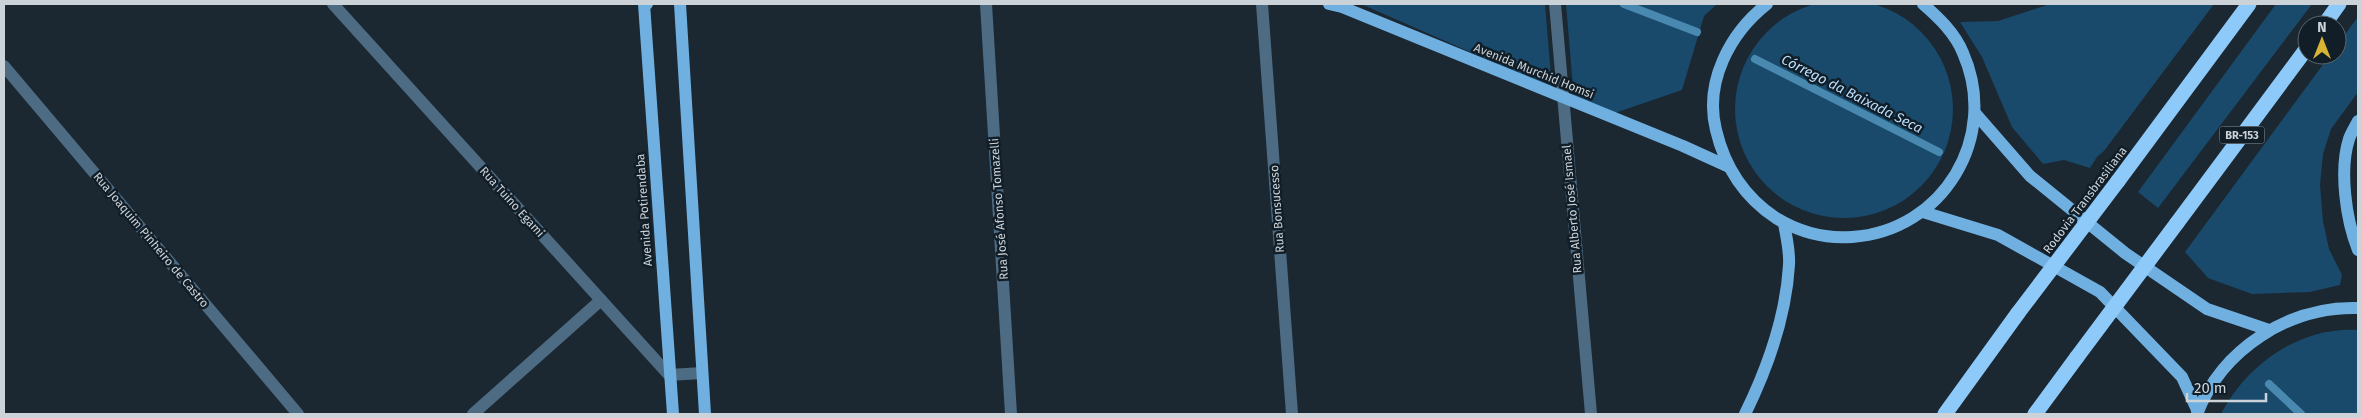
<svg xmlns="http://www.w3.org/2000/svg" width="2362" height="418" viewBox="0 0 2362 418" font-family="'Fira Sans',sans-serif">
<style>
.green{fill:#194a6c}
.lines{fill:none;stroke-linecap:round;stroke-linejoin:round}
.stream{stroke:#4988af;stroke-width:8}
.minor{stroke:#4d6b82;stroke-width:12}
.major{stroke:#70b0e0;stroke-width:12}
.highway{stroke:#8ecaf9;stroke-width:15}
.highway-bridge{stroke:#8ecaf9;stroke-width:15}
.labels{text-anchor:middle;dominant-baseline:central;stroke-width:5;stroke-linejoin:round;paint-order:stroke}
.shield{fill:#111d27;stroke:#939ca4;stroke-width:1}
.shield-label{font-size:11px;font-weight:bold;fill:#cbd3d9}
.street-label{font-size:12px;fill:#cbd3d9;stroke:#111d27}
.water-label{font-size:14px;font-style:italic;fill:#b9defc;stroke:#111d27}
</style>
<rect width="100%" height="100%" fill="#1b2731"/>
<g class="green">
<circle cx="1844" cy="109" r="109"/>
<path d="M1361,4H1545L1552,88Z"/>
<path d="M1566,4H1717L1704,16L1682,90L1612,114L1574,99Z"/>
<path d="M2050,4H2214L2104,151L2097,157L2090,168L2064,160L2043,164L2012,127L1982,57L1960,22L1998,21Z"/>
<path d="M2276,4H2312L2158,208L2138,192Z"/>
<path d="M2358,17V92L2331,129L2323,154L2320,185L2323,221L2329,249L2342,275L2340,285L2310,292L2252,294L2208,278L2185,252L2330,55H2337V45Z"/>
<path d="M2358,330V414H2221C2246,365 2300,326 2358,330Z"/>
</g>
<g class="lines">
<g class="stream">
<path d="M1624,4L1697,32"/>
<path d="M1755,59L1939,152"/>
<path d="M2269,384L2301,414"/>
</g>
<g class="minor">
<path d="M333,4L669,375L702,373"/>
<path d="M986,4L1011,414"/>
<path d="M1262,4L1292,414"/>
<path d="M1555,4L1591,414"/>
<path d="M4,66L298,414"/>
<path d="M473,414L601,300"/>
</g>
<g class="major">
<path d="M647,4H644L673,414"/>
<path d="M680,4L705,414"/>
<path d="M1329,4L1342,7L1683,146L1727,166"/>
<path d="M1767,4C1730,33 1704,82 1716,130C1725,168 1744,197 1776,218C1799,232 1825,239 1852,237C1943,231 2000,137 1963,53C1955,33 1939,18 1923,4"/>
<path d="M1975,113L2030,176L2125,253L2207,309L2269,330"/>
<path d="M2358,121C2355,127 2351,133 2349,139C2339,170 2346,220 2358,250"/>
<path d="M1923,212L1998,235L2100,292L2182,377L2198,412"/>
<path d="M1745,414C1768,367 1786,317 1789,265C1790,251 1786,236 1784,223"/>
<path d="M2197,414C2222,349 2289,306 2358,308"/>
</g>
<g class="highway">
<path d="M2324,25L2339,4"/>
<path d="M2118,181L2249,4"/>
<path d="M2177,223L2307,48"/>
<path d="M1945,414L2018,313"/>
<path d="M2035,414L2077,357"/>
</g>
<g class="highway-bridge">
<path d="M2018,313L2118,181"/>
<path d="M2077,357L2177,223"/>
</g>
</g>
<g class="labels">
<rect class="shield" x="2219.5" y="126.5" width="45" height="17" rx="4"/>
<g class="shield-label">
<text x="2242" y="135">BR-153</text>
</g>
<g class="street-label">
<text transform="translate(1534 71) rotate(22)">Avenida Murchid Homsi</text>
<text transform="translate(2085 200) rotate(-53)">Rodovia Transbrasiliana</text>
<text transform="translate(512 202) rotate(48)">Rua Tuino Egami</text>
<text transform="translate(999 209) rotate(-94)">Rua José Afonso Tomazelli</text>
<text transform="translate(1277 209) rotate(-94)">Rua Bonsucesso</text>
<text transform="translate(1572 209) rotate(-95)">Rua Alberto José Ismael</text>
<text transform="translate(644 210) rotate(-94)">Avenida Potirendaba</text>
<text transform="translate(151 240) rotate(50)">Rua Joaquim Pinheiro de Castro</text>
</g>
<g class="water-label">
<text transform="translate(1852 94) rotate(27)">Córrego da Baixada Seca</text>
</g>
</g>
<rect width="2362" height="418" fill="none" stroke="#cbd3d9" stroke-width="10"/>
<g transform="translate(2322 40)"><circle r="24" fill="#111d27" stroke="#5b666e"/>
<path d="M0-4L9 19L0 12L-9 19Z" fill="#d7b434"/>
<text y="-8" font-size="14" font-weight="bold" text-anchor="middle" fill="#cbd3d9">N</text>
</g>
<path d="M2187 393v8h79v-8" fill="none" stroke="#cbd3d9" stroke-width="2.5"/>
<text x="2194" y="393" font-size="15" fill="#cbd3d9" stroke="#111d27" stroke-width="4" paint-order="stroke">20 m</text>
</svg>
